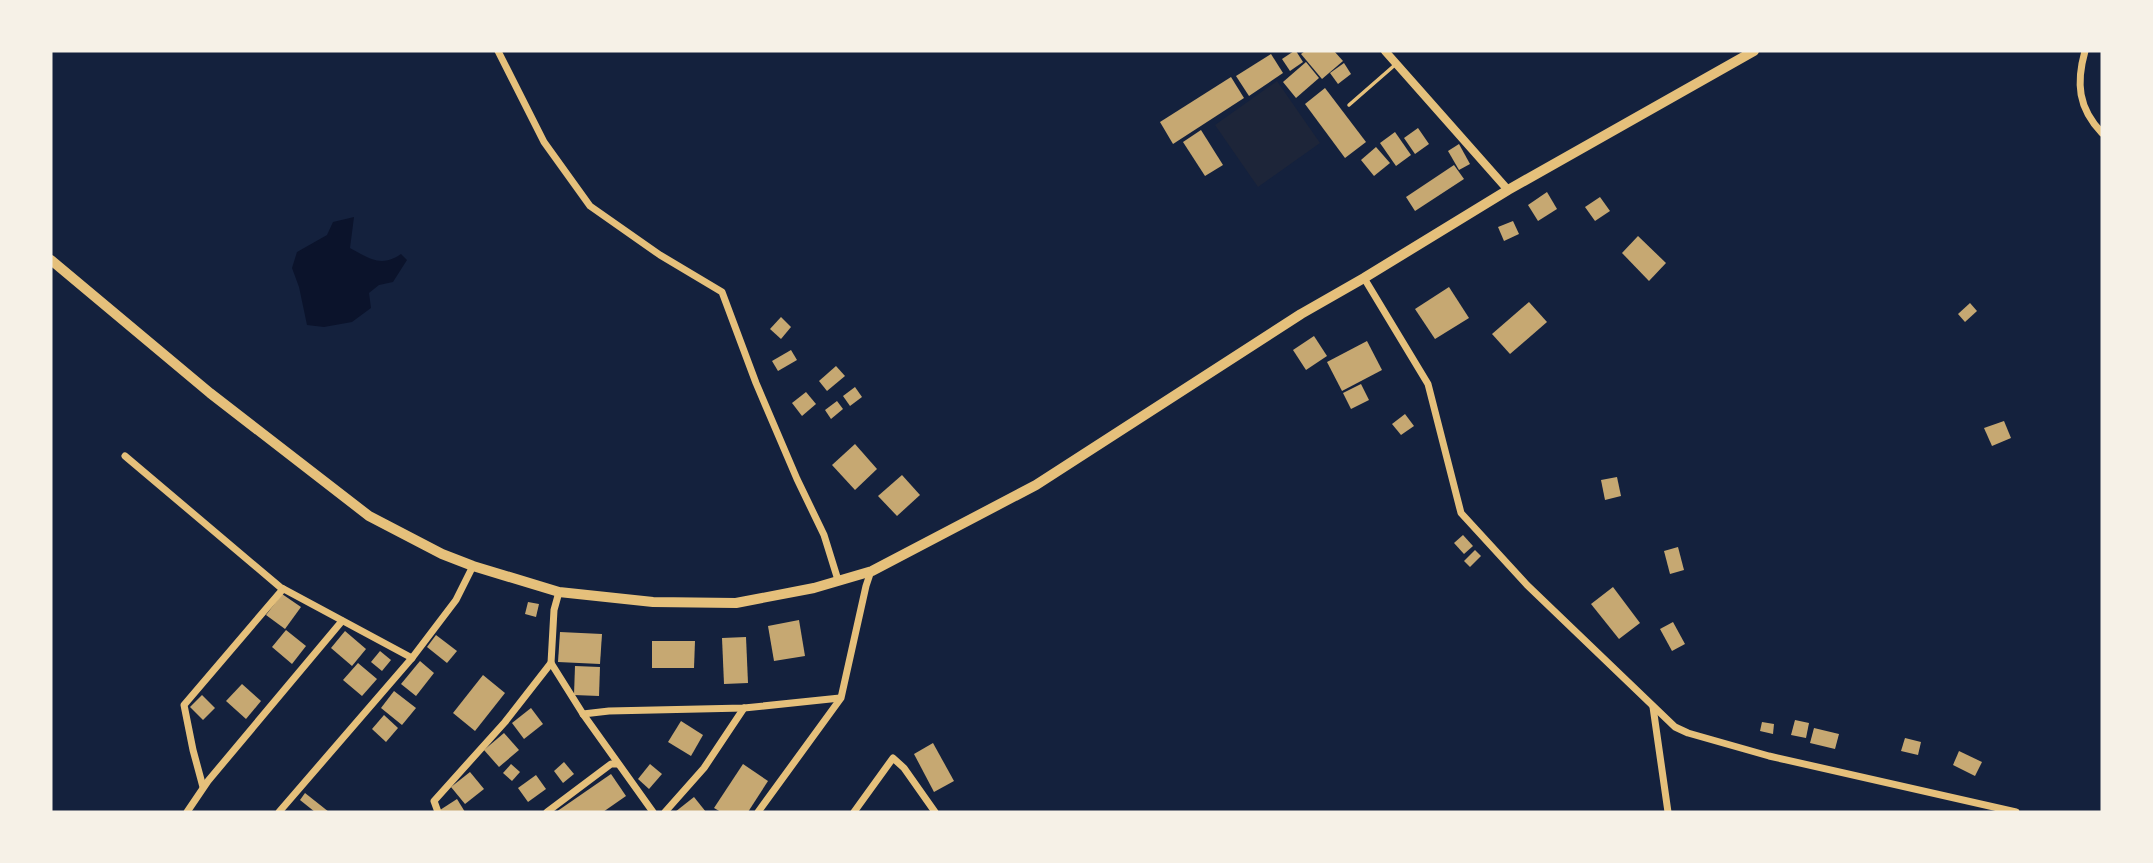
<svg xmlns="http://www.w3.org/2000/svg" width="2153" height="863" viewBox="0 0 2153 863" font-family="'Space Grotesk',sans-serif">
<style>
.green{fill:#1d2539}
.water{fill:#0b132b}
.building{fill:#c6a872}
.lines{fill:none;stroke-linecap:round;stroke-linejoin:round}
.service{stroke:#e5c07b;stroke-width:3.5}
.minor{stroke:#e5c07b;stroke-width:7}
.tertiary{stroke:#e5c07b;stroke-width:8}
.trunk{stroke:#e5c07b;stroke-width:10}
</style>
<rect width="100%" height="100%" fill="#14213d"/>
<path class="green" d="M1277,81L1320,143L1258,187L1215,125Z"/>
<path class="water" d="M354,217L350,248C369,258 381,268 401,254L407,260L393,282L379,285L369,293L371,308L352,322L324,327L307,325L299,287L292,268L297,252L327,235L333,222Z"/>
<g class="building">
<path d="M1294,51H1296L1303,62L1290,71L1282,59Z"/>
<path d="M1305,51H1334L1343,61L1322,79L1301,54Z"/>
<path d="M1271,54L1283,73L1249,96L1236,76Z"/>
<path d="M1306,62L1319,78L1296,98L1283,82Z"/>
<path d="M1344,63L1351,74L1338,84L1330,73Z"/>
<path d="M1231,77L1244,98L1173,144L1160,122Z"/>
<path d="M1325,88L1366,142L1345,158L1305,104Z"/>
<path d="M1418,128L1429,144L1415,154L1404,138Z"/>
<path d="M1201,130L1223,165L1205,176L1183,142Z"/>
<path d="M1395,132L1411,155L1396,166L1380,143Z"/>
<path d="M1459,144L1470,164L1459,170L1448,151Z"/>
<path d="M1376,147L1390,163L1374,176L1361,160Z"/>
<path d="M1454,165L1464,179L1415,211L1406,197Z"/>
<path d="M1547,192L1557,209L1538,221L1528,205Z"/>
<path d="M1600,197L1610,211L1595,221L1585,207Z"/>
<path d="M1513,221L1519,234L1504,241L1498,227Z"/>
<path d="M1638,236L1666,263L1649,281L1622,253Z"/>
<path d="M1449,287L1469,318L1435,339L1415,309Z"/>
<path d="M1529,302L1547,322L1510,354L1492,334Z"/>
<path d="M1970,303L1977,311L1965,322L1958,314Z"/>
<path d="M781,317L791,327L781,339L770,329Z"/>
<path d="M1314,336L1327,356L1306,370L1293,350Z"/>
<path d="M1367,341L1382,370L1342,391L1327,362Z"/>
<path d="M791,350L797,360L778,371L772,361Z"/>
<path d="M836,366L845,376L827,391L819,381Z"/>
<path d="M1361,384L1369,400L1351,409L1343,393Z"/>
<path d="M855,387L862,397L850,406L843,396Z"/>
<path d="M806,392L816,404L802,416L792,403Z"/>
<path d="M837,401L843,409L831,419L825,410Z"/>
<path d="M1405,414L1414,426L1401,435L1392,424Z"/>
<path d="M2004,421L2011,438L1992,446L1984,428Z"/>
<path d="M855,444L877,469L855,490L832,465Z"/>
<path d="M902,475L920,495L897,516L878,496Z"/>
<path d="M1617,477L1621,496L1605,500L1601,480Z"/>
<path d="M1463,535L1473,546L1464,554L1454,543Z"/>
<path d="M1678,547L1684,570L1670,574L1664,551Z"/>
<path d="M1475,550L1481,556L1470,567L1464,561Z"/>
<path d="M1613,587L1640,623L1619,639L1591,604Z"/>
<path d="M282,594L301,607L285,629L266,615Z"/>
<path d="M528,602L539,604L536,617L525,614Z"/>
<path d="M799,620L805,656L774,661L768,626Z"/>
<path d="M1673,622L1685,644L1672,651L1660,629Z"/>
<path d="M286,630L306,646L292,664L272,647Z"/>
<path d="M345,631L366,649L352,666L331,648Z"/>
<path d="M560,632L602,634L600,664L558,662Z"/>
<path d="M436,635L457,651L447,663L427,647Z"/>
<path d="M746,637L748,683L724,684L722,638Z"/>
<path d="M652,641H695L694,668H652Z"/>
<path d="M380,651L391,660L382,671L371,662Z"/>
<path d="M420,661L434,673L416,696L401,684Z"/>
<path d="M358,663L377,679L362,696L343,680Z"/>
<path d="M575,666L600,667L599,696L574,695Z"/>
<path d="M483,675L505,693L475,731L453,713Z"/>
<path d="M242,684L261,701L246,719L226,701Z"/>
<path d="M394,691L416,708L402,725L381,708Z"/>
<path d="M202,695L215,708L203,720L190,707Z"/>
<path d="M531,708L543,724L524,739L512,723Z"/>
<path d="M384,715L398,728L386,742L372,729Z"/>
<path d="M1795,720L1809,723L1806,738L1791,735Z"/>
<path d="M681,721L703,735L691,756L668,742Z"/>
<path d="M1762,722L1774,724L1773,734L1760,731Z"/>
<path d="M1814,728L1839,734L1835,749L1810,743Z"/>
<path d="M504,733L519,750L499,767L484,750Z"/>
<path d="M1905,738L1921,742L1918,755L1901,751Z"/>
<path d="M933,743L954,781L934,792L914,754Z"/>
<path d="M1959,751L1982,762L1975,776L1953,765Z"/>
<path d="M564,762L574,774L563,783L554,771Z"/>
<path d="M511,764L520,772L512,781L503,773Z"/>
<path d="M650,764L662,774L649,789L638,779Z"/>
<path d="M743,764L768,781L748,812H721L714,808Z"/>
<path d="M470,772L484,789L465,804L451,787Z"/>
<path d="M611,774L626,796L603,812H556Z"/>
<path d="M536,775L546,789L528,802L518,788Z"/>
<path d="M305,793L329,812H315L300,800Z"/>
<path d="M694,797L706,812H675Z"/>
<path d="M457,799L465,812H441L440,810Z"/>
</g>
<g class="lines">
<path class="service" d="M1349,105L1396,64"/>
<g class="minor">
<path d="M498,51L544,142L590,206L660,255L722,292L756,383L797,479L824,535L838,580"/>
<path d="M2085,51C2076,83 2078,108 2102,133"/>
<path d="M1364,278L1428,384L1461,513L1527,585L1675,727L1688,733L1769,756L2016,812"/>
<path d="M125,456L280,587L412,658"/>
<path d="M559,592L554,610L551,663L583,714L653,812"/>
<path d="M1653,707L1668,812"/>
<path d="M583,714L609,711L744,708L840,698"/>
<path d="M203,787L193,750L184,705L283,589"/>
<path d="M187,812L208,781L342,621"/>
<path d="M279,812L412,658L456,600L473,566"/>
<path d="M438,812L434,801L505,722L551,663"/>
<path d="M547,812L611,764H618"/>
<path d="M665,812L704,768L744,708"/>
<path d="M758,812L841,698L866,586L871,571"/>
<path d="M854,812L893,758L904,768L935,812"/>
</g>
<path class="tertiary" d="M1385,51L1508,190"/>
<path class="trunk" d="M51,260L210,393L369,516L442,554L473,566L559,592L653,602L736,603L814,588L872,571L1036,485L1301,314L1364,278L1508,190L1754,51"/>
</g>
<rect width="2153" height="863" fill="none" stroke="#f6f1e7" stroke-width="105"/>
</svg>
